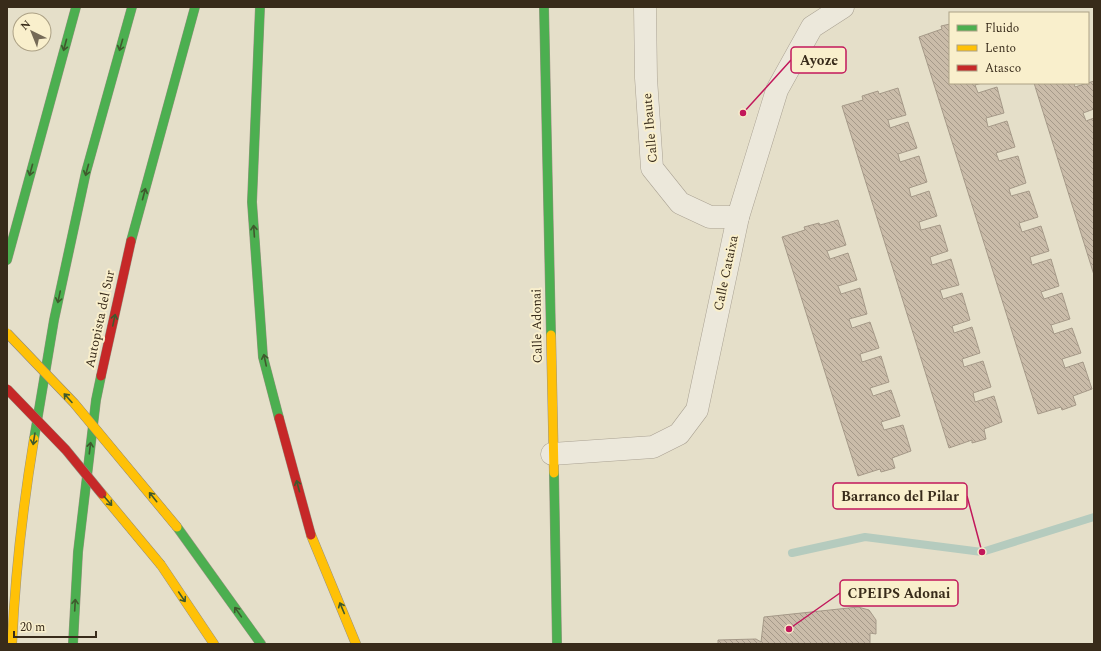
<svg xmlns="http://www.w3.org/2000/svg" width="1101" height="651" viewBox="0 0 1101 651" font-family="Spectral,serif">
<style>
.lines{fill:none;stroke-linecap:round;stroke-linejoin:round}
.stream{stroke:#b5cbbe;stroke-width:8}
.building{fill:url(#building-back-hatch);stroke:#a59988}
.street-casing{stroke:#aaa293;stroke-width:23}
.fast-casing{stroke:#999282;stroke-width:10}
.slow-casing{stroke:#999282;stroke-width:10}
.jam-casing{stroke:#999282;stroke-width:10}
.street{stroke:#ece8db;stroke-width:22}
.fast{stroke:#4caf50;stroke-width:9}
.slow{stroke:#ffc107;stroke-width:9}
.jam{stroke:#c62828;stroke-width:9}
.slow-bridge-casing{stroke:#8f8879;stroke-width:10;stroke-linecap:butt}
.jam-bridge-casing{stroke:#8f8879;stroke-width:10;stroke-linecap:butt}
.slow-bridge{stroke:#ffc107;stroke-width:9}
.jam-bridge{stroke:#c62828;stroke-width:9}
.oneway{stroke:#3f592d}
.labels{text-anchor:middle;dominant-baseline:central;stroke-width:4;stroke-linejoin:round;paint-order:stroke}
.street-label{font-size:13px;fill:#382b1a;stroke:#f9efcc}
.leader{fill:none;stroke:#c2185b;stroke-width:1.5}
.callout-dot{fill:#c2185b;stroke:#f9efcc;stroke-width:1.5}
.callout{fill:#f9efcc;stroke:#c2185b;stroke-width:1.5}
.callout-label{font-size:14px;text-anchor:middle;font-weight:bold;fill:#382b1a}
</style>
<defs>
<pattern id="building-back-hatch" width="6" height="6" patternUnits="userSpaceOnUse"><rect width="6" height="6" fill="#cabca9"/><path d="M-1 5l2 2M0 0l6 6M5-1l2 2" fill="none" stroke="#a59989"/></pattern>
</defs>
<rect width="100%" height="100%" fill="#e5dfc9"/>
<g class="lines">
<path class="stream" d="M792,553L865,537L982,552L1094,517"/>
</g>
<g class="building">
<path d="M950,24V83H982L975,85L978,93L997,87L1004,113L986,118L988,127L1007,121L1015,147L996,153L999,161L1018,156L1026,183L1009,189L1011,196L1029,191L1038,217L1019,223L1022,232L1041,226L1049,251L1030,257L1032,265L1051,259L1059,286L1041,292L1044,299L1062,293L1070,319L1051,325L1054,334L1072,328L1081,353L1062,359L1065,368L1083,362L1092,389L1073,396L1076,405L1062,410L1061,407L1038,414L919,37L942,29L941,26Z"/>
<path d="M1094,81V109L1083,113L1086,121L1094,118V275L1034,83H1074L1075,87Z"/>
<path d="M898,88L906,115L888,120L890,128L908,122L917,148L898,154L900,162L919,156L927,182L909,188L911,197L929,191L937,216L919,222L921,230L940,225L948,251L930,257L932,265L951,259L959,285L940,290L943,299L962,293L970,320L952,326L954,333L972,327L980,353L962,359L964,367L983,361L991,387L973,393L975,402L994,396L1002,422L984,429L986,439L972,443V440L949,448L842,106L863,100L862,96L878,91L879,94Z"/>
<path d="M838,220L846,245L827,251L830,259L848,253L857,280L838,286L841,294L860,288L867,314L849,319L852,328L870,322L879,348L860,354L862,362L881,356L889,382L870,388L873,396L891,390L900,416L881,422L884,430L903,425L911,451L892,458L895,468L881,472L880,469L858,476L782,237L805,230L804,227L819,223L820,225Z"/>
<path d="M858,607L869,610L876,620V634L870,633V644H718V640L756,639L761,642L764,617Z"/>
</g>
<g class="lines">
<defs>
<g id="street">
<path d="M645,7L646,78L652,168L680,203L710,217H738"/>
<path d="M552,454L653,447L679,434L697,410L738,217L777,90L812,27L843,7"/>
</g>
<g id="fast">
<path d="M260,7L252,202L263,357L279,418"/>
<path d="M544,7L551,335"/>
<path d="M131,241L195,7"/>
<path d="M7,260L76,7"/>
<path d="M34,439L54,320L86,172L132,7"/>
<path d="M554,473L557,644"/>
<path d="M177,527L261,644"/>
<path d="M73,644L78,552L96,400L101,376"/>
</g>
<g id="slow">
<path d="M551,335L554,473"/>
<path d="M311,535L356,644"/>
<path d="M161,565L214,644"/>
<path d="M12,644C15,575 23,506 34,439"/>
</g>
<g id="jam">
<path d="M101,376L131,241"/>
<path d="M279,418L311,535"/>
</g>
</defs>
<use href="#street" class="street-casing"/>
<use href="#fast" class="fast-casing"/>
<use href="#slow" class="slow-casing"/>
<use href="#jam" class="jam-casing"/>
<use href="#street" class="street"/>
<use href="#fast" class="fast"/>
<use href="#slow" class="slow"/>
<use href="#jam" class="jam"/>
<defs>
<g id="slow-bridge">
<path d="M7,333L74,403L177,527"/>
<path d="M102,494L161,565"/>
</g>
<path id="jam-bridge" d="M7,389L66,450L102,494"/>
</defs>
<use href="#slow-bridge" class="slow-bridge-casing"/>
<use href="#jam-bridge" class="jam-bridge-casing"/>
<use href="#slow-bridge" class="slow-bridge"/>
<use href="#jam-bridge" class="jam-bridge"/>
</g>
<defs><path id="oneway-shaft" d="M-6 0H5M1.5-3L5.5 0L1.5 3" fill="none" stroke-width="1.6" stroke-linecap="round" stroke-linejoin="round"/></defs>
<g class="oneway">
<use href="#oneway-shaft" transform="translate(65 45) rotate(105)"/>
<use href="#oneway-shaft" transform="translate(121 45) rotate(106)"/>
<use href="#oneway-shaft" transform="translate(31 170) rotate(105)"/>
<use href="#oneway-shaft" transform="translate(87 170) rotate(105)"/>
<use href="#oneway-shaft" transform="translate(144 194) rotate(-75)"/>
<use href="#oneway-shaft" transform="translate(254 231) rotate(-94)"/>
<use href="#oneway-shaft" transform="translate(59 297) rotate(102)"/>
<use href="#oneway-shaft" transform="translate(114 320) rotate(-78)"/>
<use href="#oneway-shaft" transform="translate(265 360) rotate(-102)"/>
<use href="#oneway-shaft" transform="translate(68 398) rotate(-132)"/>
<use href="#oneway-shaft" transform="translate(34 439) rotate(99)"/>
<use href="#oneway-shaft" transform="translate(90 448) rotate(-83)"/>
<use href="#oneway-shaft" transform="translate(298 486) rotate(-105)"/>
<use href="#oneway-shaft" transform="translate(153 497) rotate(-129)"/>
<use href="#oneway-shaft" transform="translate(108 501) rotate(50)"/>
<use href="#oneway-shaft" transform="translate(182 597) rotate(56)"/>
<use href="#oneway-shaft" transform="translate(75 605) rotate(-87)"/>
<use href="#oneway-shaft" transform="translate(342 608) rotate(-113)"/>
<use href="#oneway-shaft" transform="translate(238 612) rotate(-125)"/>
</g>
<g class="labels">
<g class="street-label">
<text transform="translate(650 128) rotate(-95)">Calle Ibaute</text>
<text transform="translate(726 273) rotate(-78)">Calle Cataixa</text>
<text transform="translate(100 319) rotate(-78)">Autopista del Sur</text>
<text transform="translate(537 326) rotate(-91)">Calle Adonai</text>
</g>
</g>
<path class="leader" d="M743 113L791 60M982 552L967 496M789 629L840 593"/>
<g class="callout-dot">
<circle cx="743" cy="113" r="4"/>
<circle cx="982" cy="552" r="4"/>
<circle cx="789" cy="629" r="4"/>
</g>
<g class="callout">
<rect x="791" y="47" width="55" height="26" rx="4"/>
<rect x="833" y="483" width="134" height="26" rx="4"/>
<rect x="840" y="580" width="118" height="26" rx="4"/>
</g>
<g class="callout-label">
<text x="819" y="65">Ayoze</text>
<text x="900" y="501">Barranco del Pilar</text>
<text x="899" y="598">CPEIPS Adonai</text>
</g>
<rect width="1101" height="651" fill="none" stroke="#382b1a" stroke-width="16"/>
<rect x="949" y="12" width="140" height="72" fill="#f9efcc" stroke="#aca185"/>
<rect x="957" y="25" width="20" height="6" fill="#4caf50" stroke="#aca185"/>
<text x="985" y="32" font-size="12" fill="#382b1a">Fluido</text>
<rect x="957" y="45" width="20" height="6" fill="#ffc107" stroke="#aca185"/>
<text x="985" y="52" font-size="12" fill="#382b1a">Lento</text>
<rect x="957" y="65" width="20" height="6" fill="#c62828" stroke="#aca185"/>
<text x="985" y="72" font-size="12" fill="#382b1a">Atasco</text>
<g transform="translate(32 32) rotate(317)"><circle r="19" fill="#f9efcc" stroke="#aca185"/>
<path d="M0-3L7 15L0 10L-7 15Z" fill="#756a57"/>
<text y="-6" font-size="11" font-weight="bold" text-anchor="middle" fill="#382b1a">N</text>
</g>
<path d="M14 631v6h82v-6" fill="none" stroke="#382b1a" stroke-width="2"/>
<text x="20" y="631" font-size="12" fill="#382b1a" stroke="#f9efcc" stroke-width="3" paint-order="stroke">20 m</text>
</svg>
